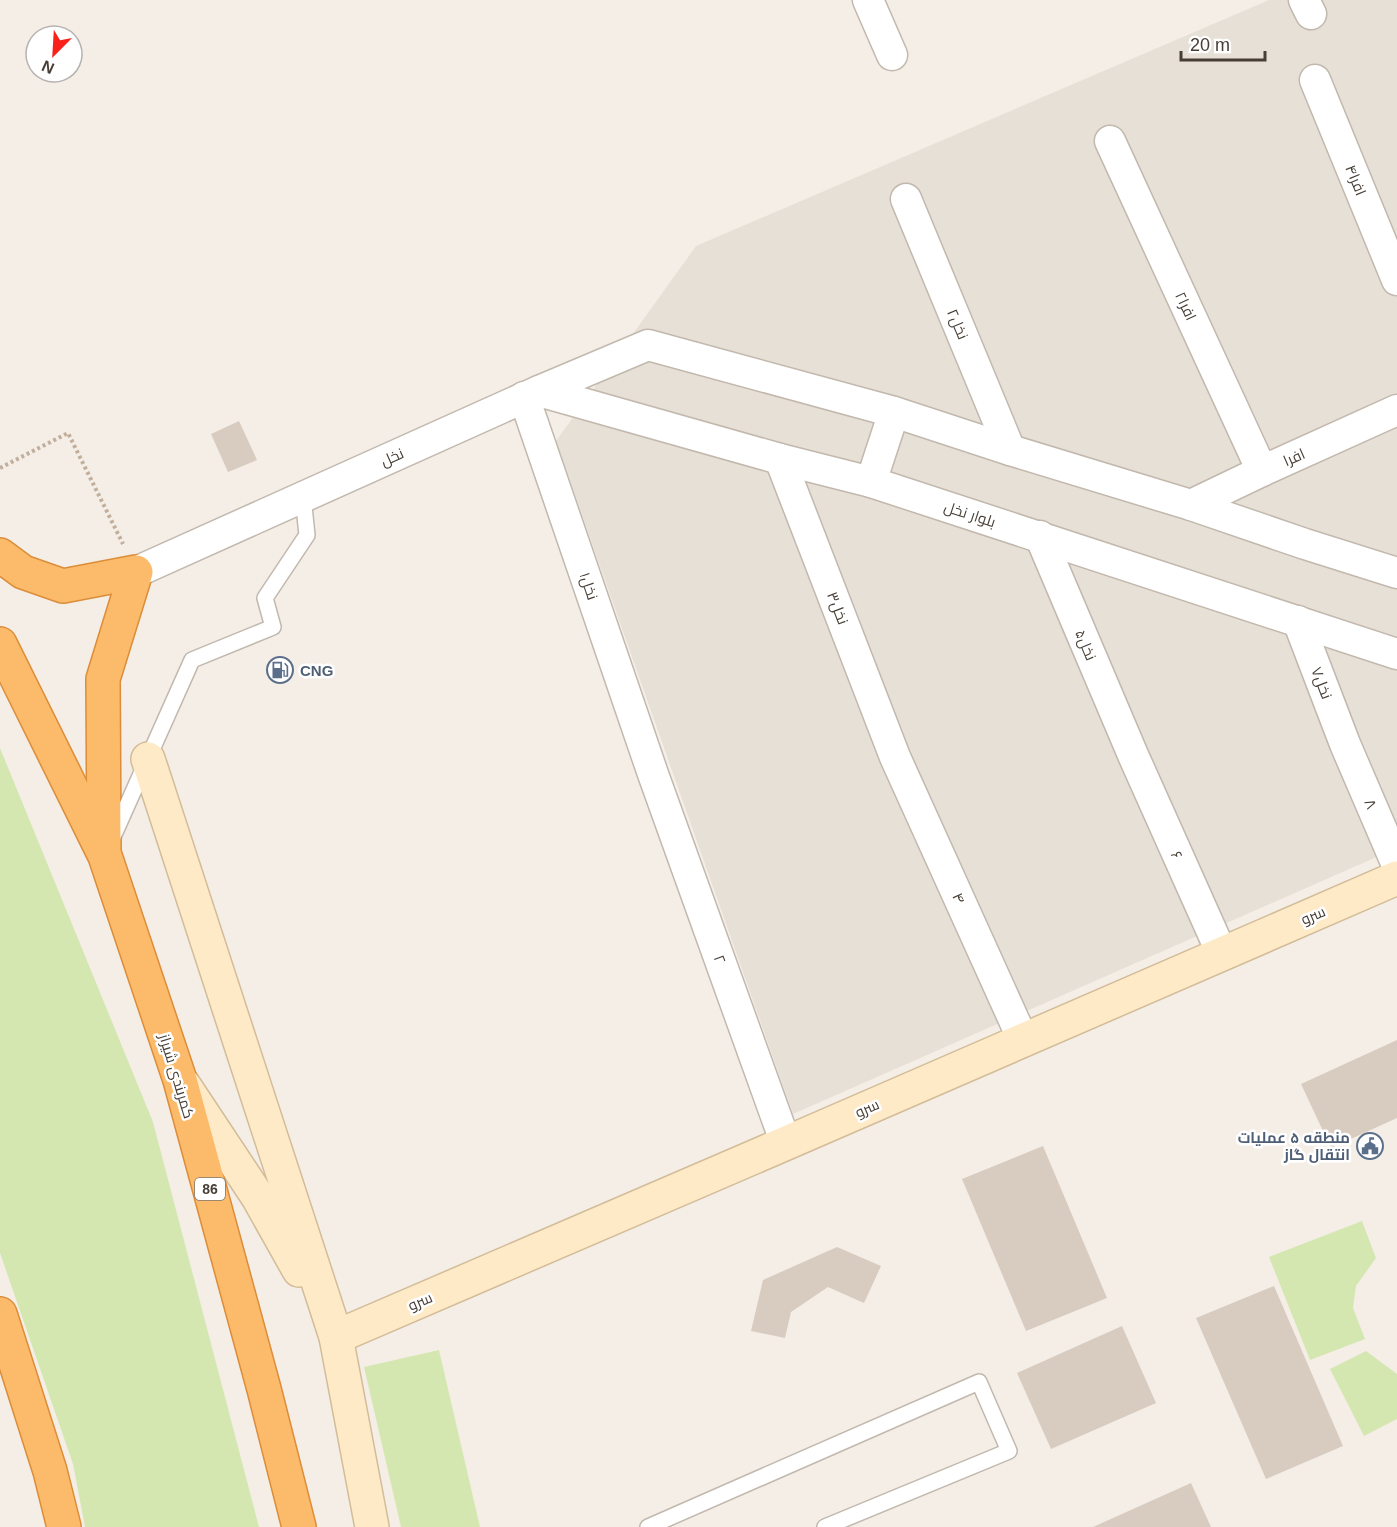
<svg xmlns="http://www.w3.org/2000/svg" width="1397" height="1527" viewBox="0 0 1397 1527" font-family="Arial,Cairo,sans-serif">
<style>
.residential{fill:#e7e0d6}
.green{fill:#d5e7b1}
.building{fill:#d8ccc0}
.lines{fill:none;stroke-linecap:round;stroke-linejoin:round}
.lane-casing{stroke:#c2b8ad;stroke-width:18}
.street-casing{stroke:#c2b8ad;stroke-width:33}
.secondary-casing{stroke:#d3bc98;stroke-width:36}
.highway-casing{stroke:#dc8d39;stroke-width:36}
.path{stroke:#c1af9b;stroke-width:4;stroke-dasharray:3 3;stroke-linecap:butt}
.lane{stroke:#fff;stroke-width:15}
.street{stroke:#fff;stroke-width:30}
.secondary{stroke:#feeac7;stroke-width:33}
.highway{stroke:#fcbb6a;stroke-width:33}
.labels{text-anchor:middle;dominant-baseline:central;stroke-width:5;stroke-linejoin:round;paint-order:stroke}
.shield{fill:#fff;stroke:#7e7872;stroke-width:1.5}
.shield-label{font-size:14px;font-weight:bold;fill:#473e36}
.street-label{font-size:15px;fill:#473e36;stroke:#fff}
.service-label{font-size:15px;font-weight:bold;fill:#4e5e75;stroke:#fff;text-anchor:start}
</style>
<rect width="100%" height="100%" fill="#f4eee7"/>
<path class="residential" d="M1269,0H1397V848L793,1114L556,441L696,246Z"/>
<g class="green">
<path d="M0,748L153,1122L259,1527H85L73,1464L0,1253Z"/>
<path d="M1362,1221L1376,1258L1356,1286L1353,1308L1365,1339L1310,1360L1269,1257Z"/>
<path d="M439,1350L480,1527H401L364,1367Z"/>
<path d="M1366,1351L1397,1374V1419L1364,1436L1330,1369Z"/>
</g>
<g class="building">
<path d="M239,421L257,460L228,472L211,434Z"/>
<path d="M1397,1040V1118L1331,1148L1301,1084Z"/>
<path d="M1043,1146L1107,1298L1026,1331L962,1179Z"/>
<path d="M837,1247L881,1266L864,1303L828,1287L791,1312L785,1338L751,1331L763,1280Z"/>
<path d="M1274,1286L1343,1446L1266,1479L1196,1318Z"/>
<path d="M1122,1326L1156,1403L1051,1449L1017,1373Z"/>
<path d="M1191,1483L1211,1527H1093Z"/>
</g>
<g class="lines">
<defs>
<g id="lane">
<path d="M112,839L192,660L273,627L265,598L307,535L303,497"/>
<path d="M648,1527L979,1382L1009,1451L825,1527"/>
</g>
<g id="street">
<path d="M868,0L892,55"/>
<path d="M1304,0L1311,14"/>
<path d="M1315,80L1397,280"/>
<path d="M1110,141L1262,471"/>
<path d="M906,199L1010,450"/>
<path d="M539,391L780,459L871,482L1397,654"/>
<path d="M524,397L653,774L786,1144"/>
<path d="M780,459L895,757L1023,1040"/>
<path d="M871,482L894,412"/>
<path d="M1191,505L1262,471L1397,410"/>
<path d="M1040,536L1133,755L1222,954"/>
<path d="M136,572L539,391L648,345L894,412L1010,450L1191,505L1305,544L1397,573"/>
<path d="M1298,621L1345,744L1397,865"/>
</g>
<g id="secondary">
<path d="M148,759L336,1337L372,1527"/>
<path d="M183,1084L258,1197L299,1270"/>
<path d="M336,1337C690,1185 1044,1032 1397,878"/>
</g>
<g id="highway">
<path d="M0,555L23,572L63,586L136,572L103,679L104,848"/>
<path d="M0,644L105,856L180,1080L264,1389L299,1527"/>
<path d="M0,1314L50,1471L64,1527"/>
</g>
</defs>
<use href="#lane" class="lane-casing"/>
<use href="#street" class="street-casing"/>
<use href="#secondary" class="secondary-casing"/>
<use href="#highway" class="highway-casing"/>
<path class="path" d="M0,468L68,433L123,544"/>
<use href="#lane" class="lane"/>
<use href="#street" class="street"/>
<use href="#secondary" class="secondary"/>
<use href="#highway" class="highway"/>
</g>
<defs>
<symbol id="fuel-ring" viewBox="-11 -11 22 22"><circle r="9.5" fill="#fff" stroke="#5c6f8a" stroke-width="1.5"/><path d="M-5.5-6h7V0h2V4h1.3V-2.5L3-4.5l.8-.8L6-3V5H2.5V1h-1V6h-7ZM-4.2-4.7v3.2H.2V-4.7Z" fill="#5c6f8a"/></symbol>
<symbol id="civic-ring" viewBox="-11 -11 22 22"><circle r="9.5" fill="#fff" stroke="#5c6f8a" stroke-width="1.5"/><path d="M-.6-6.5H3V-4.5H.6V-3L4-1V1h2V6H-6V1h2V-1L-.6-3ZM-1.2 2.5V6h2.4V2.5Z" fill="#5c6f8a"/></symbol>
</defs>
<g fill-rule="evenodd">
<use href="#fuel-ring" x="265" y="655" width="30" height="30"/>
<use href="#civic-ring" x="1355" y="1131" width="30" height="30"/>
</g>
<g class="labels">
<rect class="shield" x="195" y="1178" width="30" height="22" rx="4.5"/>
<g class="shield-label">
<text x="210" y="1189">86</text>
</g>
<g class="street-label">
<text transform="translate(1356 180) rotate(68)">۴افرا</text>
<text transform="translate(1186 306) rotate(65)">۲افرا</text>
<text transform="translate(958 324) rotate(67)">نخل۲</text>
<text transform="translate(392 457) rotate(-24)">نخل</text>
<text transform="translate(1294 457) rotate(-24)">افرا</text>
<text transform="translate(970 514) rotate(18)">بلوار نخل</text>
<text transform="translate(589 586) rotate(71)">نخل۱</text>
<text transform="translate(838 608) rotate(69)">نخل۳</text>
<text transform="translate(1086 645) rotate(67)">نخل۵</text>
<text transform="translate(1322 683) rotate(69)">نخل۷</text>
<text transform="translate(1371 804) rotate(67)">۸</text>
<text transform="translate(1177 855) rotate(66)">۶</text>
<text transform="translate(959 898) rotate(66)">۴</text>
<text transform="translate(1313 915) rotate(-23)">سرو</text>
<text transform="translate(720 959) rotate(70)">۲</text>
<text transform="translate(177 1076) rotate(73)">کمربندی شیراز</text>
<text transform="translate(867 1108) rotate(-24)">سرو</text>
<text transform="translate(420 1301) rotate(-23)">سرو</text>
</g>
<g class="service-label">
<text x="300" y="670">CNG</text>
<text x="1350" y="1137" text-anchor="end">منطقه ۵ عملیات<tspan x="1350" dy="17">انتقال گاز</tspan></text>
</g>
</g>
<g transform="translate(54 54) rotate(204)"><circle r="28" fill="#ffffff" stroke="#b5b2af" stroke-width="1.5"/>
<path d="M0-4.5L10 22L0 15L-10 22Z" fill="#f8221a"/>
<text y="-9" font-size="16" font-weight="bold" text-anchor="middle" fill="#473e36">N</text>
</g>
<path d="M1181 51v9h84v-9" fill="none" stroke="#473e36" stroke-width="3"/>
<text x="1190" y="51" font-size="18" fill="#473e36" stroke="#ffffff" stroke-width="4.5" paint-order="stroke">20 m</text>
</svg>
